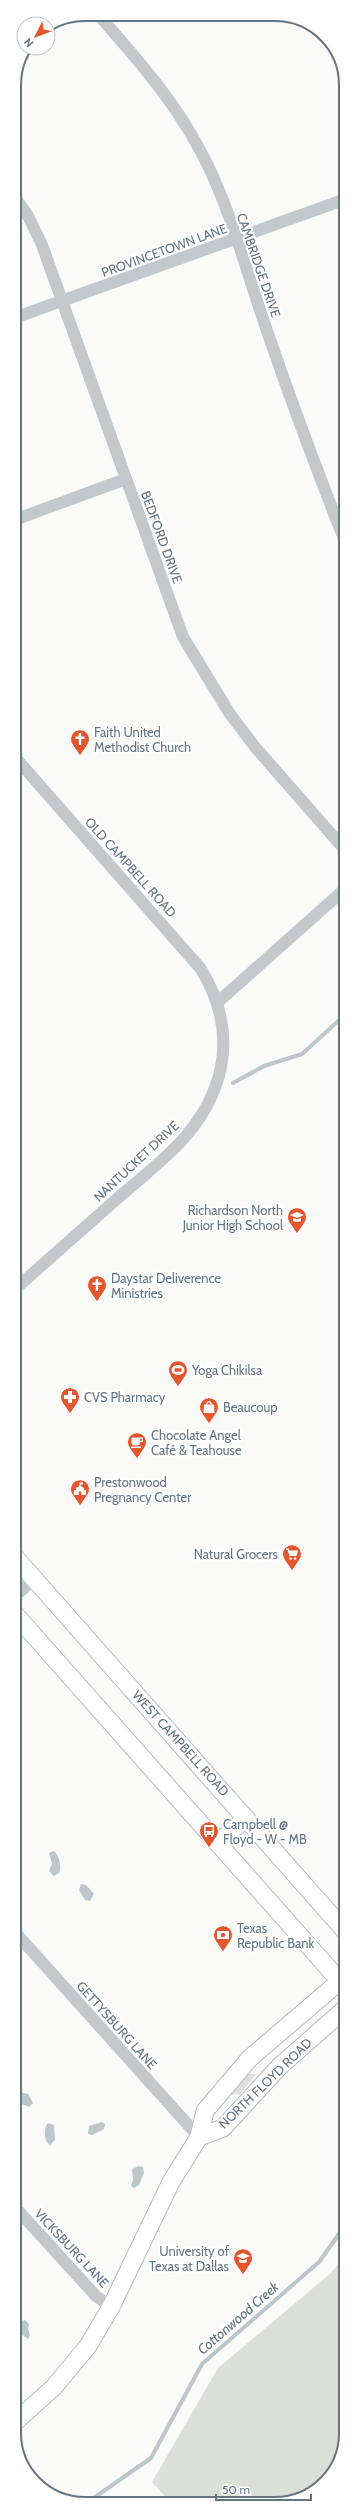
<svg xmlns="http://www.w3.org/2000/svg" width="360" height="2518" viewBox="0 0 360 2518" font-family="Cabin,sans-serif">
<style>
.green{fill:#dadfd7}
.water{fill:#bbc7cb}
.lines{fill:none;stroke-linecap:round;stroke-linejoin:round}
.stream{stroke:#bbc7cb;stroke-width:4}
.secondary-casing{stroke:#b3babf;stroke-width:19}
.street{stroke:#c3c8cc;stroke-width:12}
.secondary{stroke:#fff;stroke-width:17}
.labels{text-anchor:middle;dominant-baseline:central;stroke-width:4;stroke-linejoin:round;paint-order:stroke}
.street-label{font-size:13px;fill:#657683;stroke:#fff}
.poi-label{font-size:13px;fill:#657683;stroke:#fff;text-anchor:start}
.water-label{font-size:14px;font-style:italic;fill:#60757c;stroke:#fff}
.rim{fill:none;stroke:#657683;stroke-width:2}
</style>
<rect width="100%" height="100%" fill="#fafaf8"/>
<g class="green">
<path d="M248,2074H256L239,2095L235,2094L228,2096Z"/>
<path d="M346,2254V2434L328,2480L306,2497L280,2504L171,2503L152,2482L218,2368L331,2273Z"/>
</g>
<g class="water">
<path d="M54,1851C59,1855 62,1867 59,1873L54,1876L49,1871L52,1864L49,1853Z"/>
<path d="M81,1884L86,1885L94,1894L90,1901L85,1900L79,1890Z"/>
<path d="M17,2092L28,2094L33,2103L29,2107L15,2101L14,2095Z"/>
<path d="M102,2122L105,2124L104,2129L92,2135L88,2134L89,2126Z"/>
<path d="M48,2123L54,2125L55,2140L50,2145C44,2142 43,2128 48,2123Z"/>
<path d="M139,2166L143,2167L144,2173L139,2185L134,2188L131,2186L133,2180L132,2169Z"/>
<path d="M25,2320L29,2324L28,2328L30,2336L28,2339L22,2335L19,2328L21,2321Z"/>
</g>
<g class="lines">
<g class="stream">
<path d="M233,1083L264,1066L302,1054L346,1014"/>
<path d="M88,2502L151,2458L202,2364L319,2262L346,2224"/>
</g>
<defs>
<g id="secondary">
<path d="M14,1556L346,1932"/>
<path d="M14,1613L346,1988"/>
<path d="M218,1843L246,1818"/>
<path d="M199,2137L223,2128L280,2066L346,2008"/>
<path d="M14,2423L54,2387L88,2346L111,2307L171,2182L199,2137L205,2111L250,2058L340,1981L346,1980"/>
</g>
</defs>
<use href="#secondary" class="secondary-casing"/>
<g class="street">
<path d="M102,19C139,61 175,102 201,152C228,202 244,263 262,316C288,393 316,468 346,544"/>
<path d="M14,196L28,216L42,245L183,637L230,714L255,747L346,851"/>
<path d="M14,318L346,199"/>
<path d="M14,520L126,479"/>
<path d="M14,756L201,969C236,1027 229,1085 186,1136C166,1159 141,1178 119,1197C84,1228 49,1259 14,1290"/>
<path d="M218,1002L346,888"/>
<path d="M14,1597L34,1579"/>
<path d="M14,1931L199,2137"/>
<path d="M14,2206L96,2296L111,2307"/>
</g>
<use href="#secondary" class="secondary"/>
</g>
<defs>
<symbol id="church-pin" viewBox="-11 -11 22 30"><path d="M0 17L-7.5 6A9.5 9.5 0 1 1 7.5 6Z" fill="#e4572e" stroke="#fff"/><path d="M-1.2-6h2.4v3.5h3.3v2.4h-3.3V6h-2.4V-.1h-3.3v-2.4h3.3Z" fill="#fff"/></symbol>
<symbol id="school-pin" viewBox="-11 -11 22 30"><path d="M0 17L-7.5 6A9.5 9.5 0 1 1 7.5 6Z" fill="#e4572e" stroke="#fff"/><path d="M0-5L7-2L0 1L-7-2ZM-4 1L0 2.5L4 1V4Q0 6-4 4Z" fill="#fff"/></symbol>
<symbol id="stadium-pin" viewBox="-11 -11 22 30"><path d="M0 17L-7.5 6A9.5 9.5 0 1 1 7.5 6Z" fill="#e4572e" stroke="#fff"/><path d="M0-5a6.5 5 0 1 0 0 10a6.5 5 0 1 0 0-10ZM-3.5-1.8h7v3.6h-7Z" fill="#fff"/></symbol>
<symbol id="pharmacy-pin" viewBox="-11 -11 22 30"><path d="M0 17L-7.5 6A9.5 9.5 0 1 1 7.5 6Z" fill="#e4572e" stroke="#fff"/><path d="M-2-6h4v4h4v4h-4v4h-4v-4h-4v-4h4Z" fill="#fff"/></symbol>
<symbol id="shop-pin" viewBox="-11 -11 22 30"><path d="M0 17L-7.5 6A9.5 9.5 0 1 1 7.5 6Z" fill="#e4572e" stroke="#fff"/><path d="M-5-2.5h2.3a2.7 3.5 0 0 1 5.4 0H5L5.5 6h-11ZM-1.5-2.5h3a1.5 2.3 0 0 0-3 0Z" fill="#fff"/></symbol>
<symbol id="cafe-pin" viewBox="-11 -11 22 30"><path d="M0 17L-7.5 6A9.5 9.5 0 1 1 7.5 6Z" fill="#e4572e" stroke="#fff"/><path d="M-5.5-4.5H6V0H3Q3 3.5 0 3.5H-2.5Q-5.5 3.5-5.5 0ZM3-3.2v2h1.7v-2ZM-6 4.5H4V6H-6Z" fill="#fff"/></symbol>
<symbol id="civic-pin" viewBox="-11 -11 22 30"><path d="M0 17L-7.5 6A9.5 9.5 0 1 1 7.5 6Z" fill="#e4572e" stroke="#fff"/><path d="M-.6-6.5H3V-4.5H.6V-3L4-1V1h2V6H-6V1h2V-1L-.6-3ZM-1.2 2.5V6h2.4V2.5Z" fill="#fff"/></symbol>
<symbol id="supermarket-pin" viewBox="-11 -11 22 30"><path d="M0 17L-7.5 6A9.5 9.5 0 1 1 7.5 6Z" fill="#e4572e" stroke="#fff"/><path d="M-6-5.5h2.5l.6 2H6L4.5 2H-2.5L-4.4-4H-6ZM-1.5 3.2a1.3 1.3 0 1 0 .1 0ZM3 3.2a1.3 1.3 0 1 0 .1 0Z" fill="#fff"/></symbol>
<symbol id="bus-pin" viewBox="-11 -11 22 30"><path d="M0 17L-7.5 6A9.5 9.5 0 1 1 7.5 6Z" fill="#e4572e" stroke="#fff"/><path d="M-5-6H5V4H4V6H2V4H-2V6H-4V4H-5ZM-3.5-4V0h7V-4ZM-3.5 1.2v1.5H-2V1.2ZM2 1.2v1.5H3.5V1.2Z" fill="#fff"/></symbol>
<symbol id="bank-pin" viewBox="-11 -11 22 30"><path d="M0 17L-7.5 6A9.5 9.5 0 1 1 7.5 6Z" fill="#e4572e" stroke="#fff"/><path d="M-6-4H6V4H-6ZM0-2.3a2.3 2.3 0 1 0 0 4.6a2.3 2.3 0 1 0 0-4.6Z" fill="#fff"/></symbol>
<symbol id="university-pin" viewBox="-11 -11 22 30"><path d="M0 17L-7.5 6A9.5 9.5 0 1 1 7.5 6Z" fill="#e4572e" stroke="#fff"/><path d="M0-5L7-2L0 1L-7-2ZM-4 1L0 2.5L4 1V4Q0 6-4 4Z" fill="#fff"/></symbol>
</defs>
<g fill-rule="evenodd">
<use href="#church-pin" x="69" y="728" width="22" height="30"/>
<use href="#school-pin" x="286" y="1206" width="22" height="30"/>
<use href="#church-pin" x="86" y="1274" width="22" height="30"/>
<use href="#stadium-pin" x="167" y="1359" width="22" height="30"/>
<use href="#pharmacy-pin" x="59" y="1386" width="22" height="30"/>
<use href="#shop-pin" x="198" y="1396" width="22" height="30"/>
<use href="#cafe-pin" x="126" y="1431" width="22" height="30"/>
<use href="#civic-pin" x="69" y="1478" width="22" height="30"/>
<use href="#supermarket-pin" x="281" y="1543" width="22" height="30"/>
<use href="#bus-pin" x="198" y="1820" width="22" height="30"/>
<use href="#bank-pin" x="212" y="1924" width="22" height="30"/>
<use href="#university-pin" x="232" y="2247" width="22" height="30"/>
</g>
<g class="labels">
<g class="street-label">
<text transform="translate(164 250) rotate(-20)">PROVINCETOWN LANE</text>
<text transform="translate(259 265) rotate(71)">CAMBRIDGE DRIVE</text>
<text transform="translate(162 537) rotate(70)">BEDFORD DRIVE</text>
<text transform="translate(131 867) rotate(48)">OLD CAMPBELL ROAD</text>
<text transform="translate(136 1161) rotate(-43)">NANTUCKET DRIVE</text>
<text transform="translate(181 1743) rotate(48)">WEST CAMPBELL ROAD</text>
<text transform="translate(117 2025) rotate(48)">GETTYSBURG LANE</text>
<text transform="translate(265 2083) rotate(-44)">NORTH FLOYD ROAD</text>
<text transform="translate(72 2248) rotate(47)">VICKSBURG LANE</text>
</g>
<g class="poi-label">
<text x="94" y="732">Faith United<tspan x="94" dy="15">Methodist Church</tspan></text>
<text x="283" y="1210" text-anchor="end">Richardson North<tspan x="283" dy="15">Junior High School</tspan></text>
<text x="111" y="1278">Daystar Deliverence<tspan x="111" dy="15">Ministries</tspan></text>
<text x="192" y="1370">Yoga Chikilsa</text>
<text x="84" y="1397">CVS Pharmacy</text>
<text x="223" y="1407">Beaucoup</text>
<text x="151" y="1435">Chocolate Angel<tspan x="151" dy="15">Café &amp; Teahouse</tspan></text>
<text x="94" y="1482">Prestonwood<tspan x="94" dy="15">Pregnancy Center</tspan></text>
<text x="278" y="1554" text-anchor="end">Natural Grocers</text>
<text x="223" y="1824">Campbell @<tspan x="223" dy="15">Floyd - W - MB</tspan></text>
<text x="237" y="1928">Texas<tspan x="237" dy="15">Republic Bank</tspan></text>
<text x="229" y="2251" text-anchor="end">University of<tspan x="229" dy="15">Texas at Dallas</tspan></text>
</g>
<g class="water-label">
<text transform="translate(238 2318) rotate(-41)">Cottonwood Creek</text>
</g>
</g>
<path d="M0 0H360V2518H0ZM85 21H275A64 64 0 0 1 339 85V2433A64 64 0 0 1 275 2497H85A64 64 0 0 1 21 2433V85A64 64 0 0 1 85 21Z" fill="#fff" fill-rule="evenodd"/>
<path class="rim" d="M85 21H275A64 64 0 0 1 339 85V2433A64 64 0 0 1 275 2497H85A64 64 0 0 1 21 2433V85A64 64 0 0 1 85 21Z"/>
<g transform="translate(36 36) rotate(228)"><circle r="19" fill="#ffffff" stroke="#c1c8cd"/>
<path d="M0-3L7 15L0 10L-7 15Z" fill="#e4572e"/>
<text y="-6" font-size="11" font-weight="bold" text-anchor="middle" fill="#657683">N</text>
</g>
<path d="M216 2494v6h95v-6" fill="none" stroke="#657683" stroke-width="2"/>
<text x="222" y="2494" font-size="12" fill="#657683" stroke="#ffffff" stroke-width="3" paint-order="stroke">50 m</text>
</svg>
